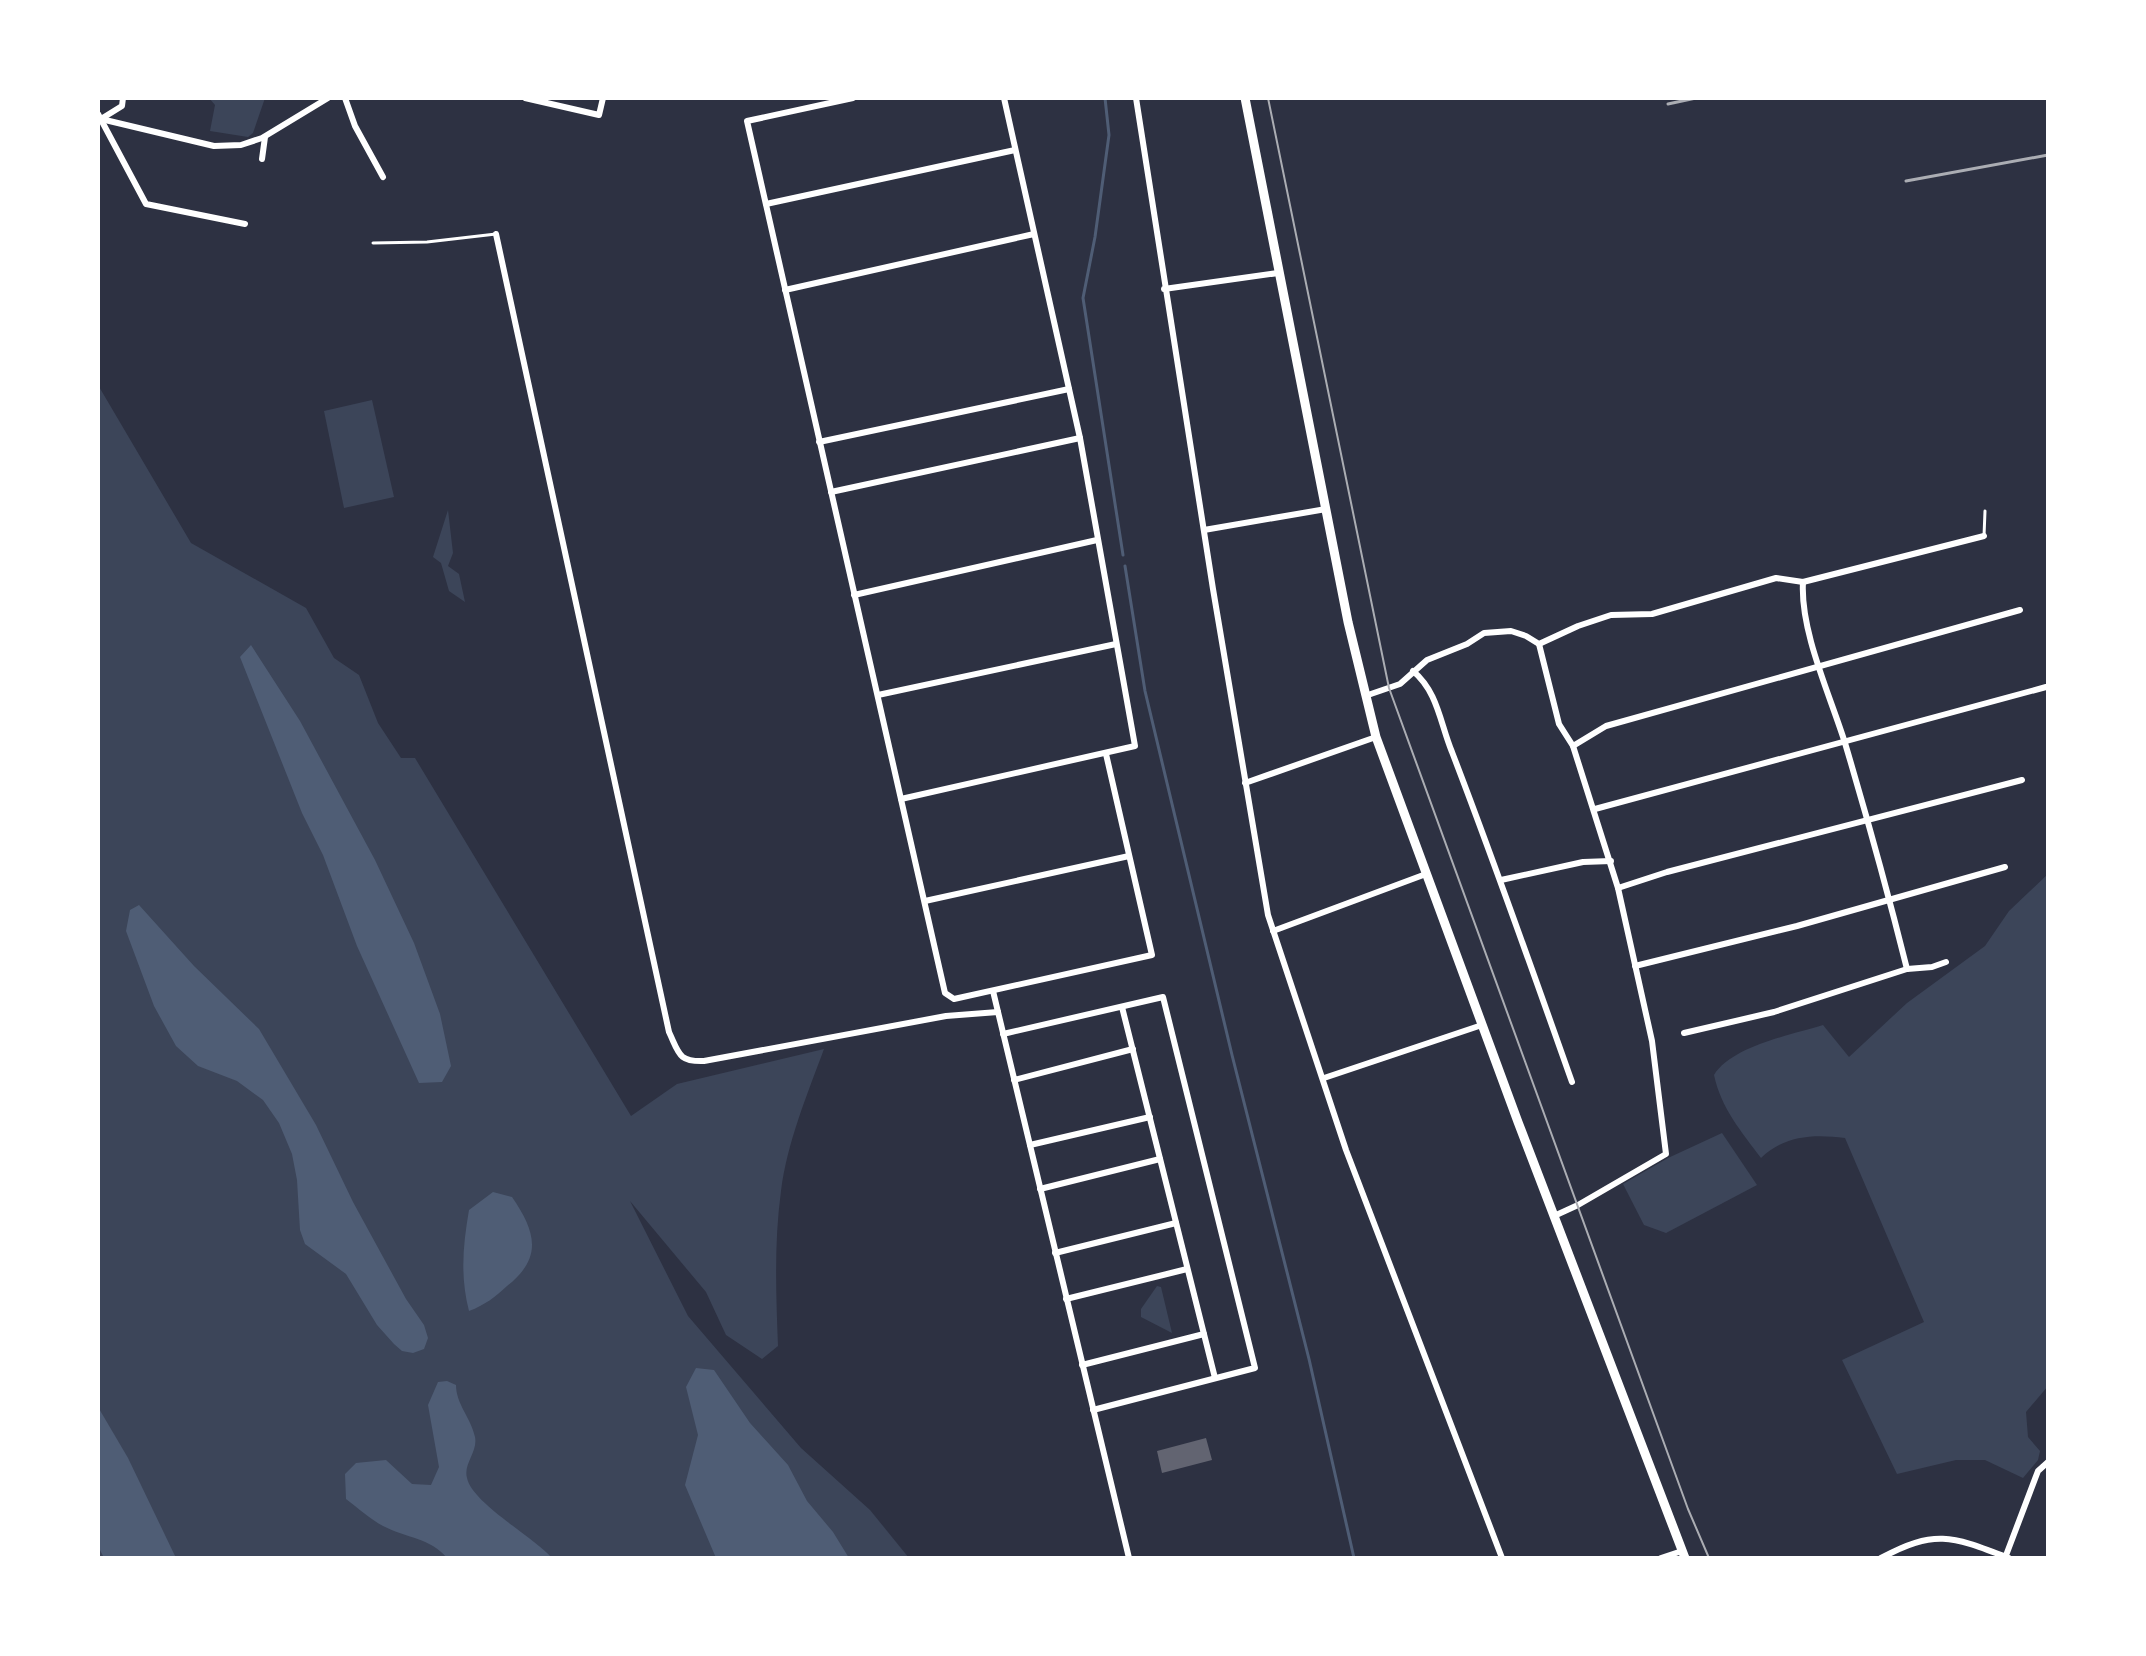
<svg xmlns="http://www.w3.org/2000/svg" width="2146" height="1656" viewBox="0 0 2146 1656" font-family="'Exo 2',sans-serif">
<style>
.green{fill:#3c4559}
.water{fill:#4f5d75}
.lines{fill:none;stroke-linecap:round;stroke-linejoin:round}
.stream{stroke:#4f5d75;stroke-width:3}
.building{fill:#626471}
.service{stroke:#fff;stroke-width:3}
.minor{stroke:#fff;stroke-width:6}
.primary{stroke:#fff;stroke-width:9}
.tram{stroke:#abadb3;stroke-width:2}
.rail{stroke:#abadb3;stroke-width:3}
</style>
<rect width="100%" height="100%" fill="#2d3142"/>
<g class="green">
<path d="M209,98H265L253,133L248,137L210,131L215,105Z"/>
<path d="M98,385L191,543L306,608L334,658L359,675L378,723L401,758H415L631,1116L677,1084L824,1049C807,1095 787,1143 781,1191C774,1242 776,1294 778,1346L762,1359L726,1335L706,1292L630,1201L688,1316L801,1448L870,1510L909,1558H98Z"/>
<path d="M372,400L394,497L344,508L324,411Z"/>
<path d="M448,510L453,553L448,566L459,574L465,602L449,591L441,563L433,557Z"/>
<path d="M2048,874V1386L2026,1412L2028,1437L2040,1451L2038,1460L2023,1478L1985,1460H1956L1897,1474L1842,1360L1924,1322L1845,1138C1814,1134 1785,1135 1761,1158C1741,1131 1721,1108 1714,1075C1732,1046 1791,1035 1823,1025L1849,1057L1907,1003L1985,946L2009,911Z"/>
<path d="M1722,1133L1757,1185L1666,1233L1644,1225L1623,1184L1668,1158Z"/>
<path d="M1157,1286L1161,1287L1172,1333L1141,1317V1309Z"/>
</g>
<g class="water">
<path d="M251,645L300,721L375,860L414,943L440,1014L451,1066L442,1082L419,1083L357,946L323,855L302,813L240,657Z"/>
<path d="M139,905L194,966L259,1029L316,1125L353,1202L406,1299L424,1325L428,1338L424,1349L413,1353L402,1351L394,1344L377,1325L346,1274L305,1244L300,1230L297,1180L292,1154L279,1123L263,1100L237,1081L198,1066L176,1046L154,1006L126,931L130,910Z"/>
<path d="M493,1192L512,1197C536,1232 543,1258 507,1286C495,1297 485,1305 469,1311C460,1276 463,1245 469,1210Z"/>
<path d="M696,1368L714,1370L750,1423L788,1465L807,1501L833,1532L849,1558H716L685,1485L698,1435L686,1387Z"/>
<path d="M447,1381L456,1385C456,1404 471,1418 475,1437C478,1452 463,1464 467,1478C472,1503 535,1538 552,1558H447C431,1538 406,1538 383,1526C370,1519 358,1508 346,1499L345,1474L356,1463L386,1460L412,1484L431,1485L439,1467L428,1405L438,1382Z"/>
<path d="M98,1407L128,1458L176,1558H104L98,1546Z"/>
</g>
<g class="lines">
<g class="stream">
<path d="M1105,98L1109,135L1095,237L1083,298L1123,555"/>
<path d="M1125,566L1145,691L1232,1055L1309,1359L1354,1558"/>
</g>
</g>
<path class="building" d="M1206,1438L1212,1460L1162,1473L1157,1451Z"/>
<g class="lines">
<g class="service">
<path d="M373,243L427,242L496,234"/>
<path d="M1984,536L1985,511"/>
</g>
<g class="minor">
<path d="M345,98L355,126L383,177"/>
<path d="M525,98L599,115L603,98"/>
<path d="M853,98L747,121L945,993L954,999L1152,955L1106,754"/>
<path d="M1136,98L1213,589L1268,915L1346,1150L1502,1558"/>
<path d="M98,114L146,204L245,224"/>
<path d="M101,119L214,146L241,145L262,138L328,98"/>
<path d="M101,119L122,106L123,98"/>
<path d="M262,159L265,137"/>
<path d="M766,204L1015,150"/>
<path d="M496,234L669,1032C679,1053 678,1062 704,1061L946,1016L998,1012"/>
<path d="M1164,289L1278,273"/>
<path d="M785,290L1034,234"/>
<path d="M819,442L1069,389"/>
<path d="M831,492L1080,438"/>
<path d="M1204,530L1326,509"/>
<path d="M1803,582C1800,631 1830,695 1845,743C1867,817 1888,893 1907,969"/>
<path d="M854,595L1097,540"/>
<path d="M1539,644L1559,724L1573,746L1618,888L1652,1041L1666,1154L1578,1205L1554,1216"/>
<path d="M1413,671C1438,692 1440,723 1452,752C1494,861 1533,972 1572,1082"/>
<path d="M878,695L1116,644"/>
<path d="M1365,696L1400,684L1427,660L1467,644L1484,633L1511,631L1526,636L1539,644L1578,626L1611,615L1652,614L1776,578L1803,582L1984,536"/>
<path d="M1573,746L1606,726L2020,610"/>
<path d="M1245,783L1376,737"/>
<path d="M901,799L1135,746L1080,438L1004,98"/>
<path d="M1595,809L2046,687"/>
<path d="M1501,880L1583,862L1611,861"/>
<path d="M1618,888L1667,872L2022,780"/>
<path d="M925,901L1129,856"/>
<path d="M1273,931L1426,874"/>
<path d="M1635,966L1797,926L2005,867"/>
<path d="M993,991L1129,1558"/>
<path d="M1122,1007L1215,1378"/>
<path d="M1684,1033L1774,1012L1907,969L1932,967L1946,962"/>
<path d="M1003,1034L1163,997L1255,1368L1093,1410"/>
<path d="M1324,1078L1482,1025"/>
<path d="M1014,1080L1133,1049"/>
<path d="M1030,1145L1150,1117"/>
<path d="M1040,1189L1160,1159"/>
<path d="M1055,1253L1176,1223"/>
<path d="M1066,1299L1187,1269"/>
<path d="M1082,1365L1204,1334"/>
<path d="M1661,1558L1682,1551"/>
<path d="M1881,1558C1936,1528 1954,1537 2009,1558"/>
<path d="M2005,1558L2038,1471L2048,1462"/>
</g>
<path class="primary" d="M1245,98L1348,622L1376,737L1518,1122L1685,1558"/>
<path class="tram" d="M1268,98L1389,688L1688,1509L1709,1558"/>
<g class="rail">
<path d="M1668,104L1696,98"/>
<path d="M1906,181L2048,155"/>
</g>
</g>
<rect width="2146" height="1656" fill="none" stroke="#ffffff" stroke-width="200"/>
</svg>
